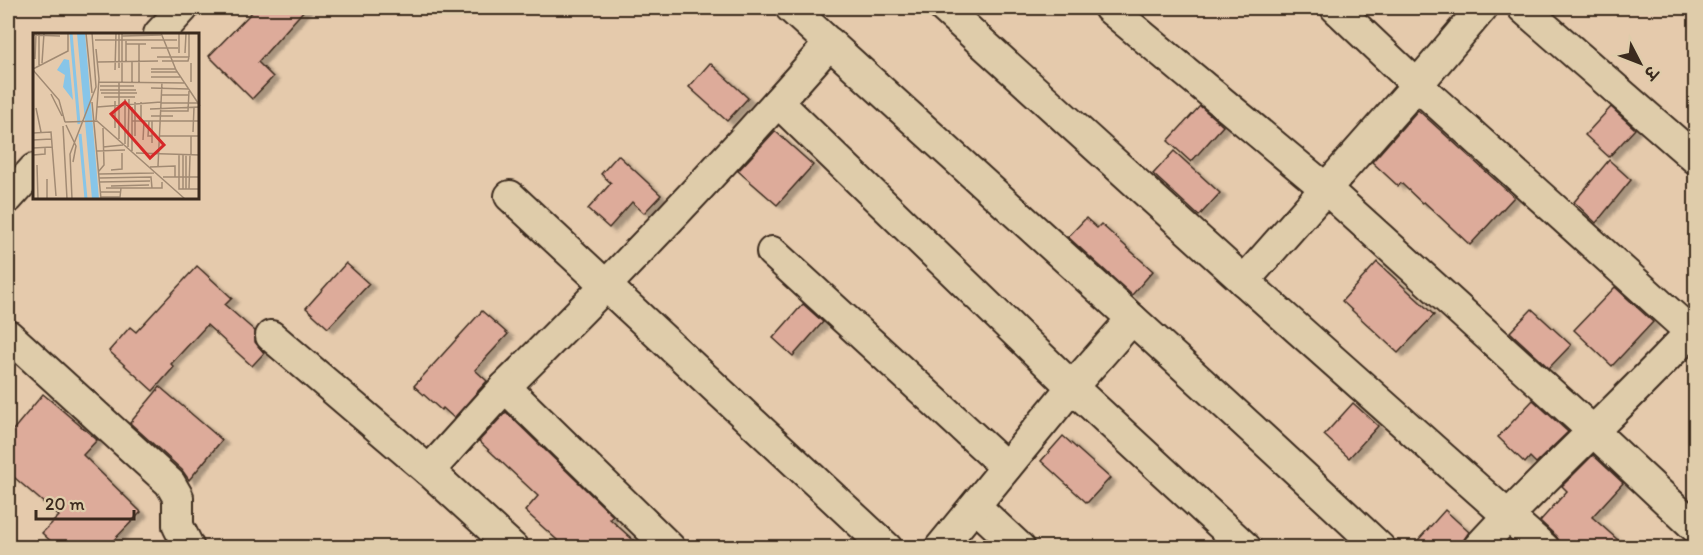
<svg xmlns="http://www.w3.org/2000/svg" width="1703" height="555" viewBox="0 0 1703 555" font-family="Itim,'Playpen Sans Deva',sans-serif">
<style>
.building{fill:#ddab9a;stroke:#3b2a1e;stroke-width:1.5;filter:url(#shadow)}
.lines{fill:none;stroke-linecap:round;stroke-linejoin:round}
.street-casing{stroke:#3b2a1e;stroke-width:34}
.street{stroke:#dfccaa;stroke-width:30}
.inset-river{fill:none;stroke:#87c5e8;stroke-width:3}
.inset-road{fill:none;stroke:#a18a73;stroke-width:1.5}
.view{fill:#d62828;fill-opacity:0.15;stroke:#d62828;stroke-width:3}
.inset-edge{fill:none;stroke:#3b2a1e;stroke-width:3}
</style>
<defs>
<filter id="shadow"><feDropShadow dx="6" dy="4" stdDeviation="1.5" flood-color="#0004"/></filter>
</defs>
<rect width="100%" height="100%" fill="#e5caac"/>
<filter id="ink" filterUnits="userSpaceOnUse"><feTurbulence type="fractalNoise" baseFrequency=".0167" numOctaves="2"/><feDisplacementMap in="SourceGraphic" scale="12" xChannelSelector="R" yChannelSelector="G"/><feConvolveMatrix kernelMatrix="1 2 1 2 8 2 1 2 1" color-interpolation-filters="sRGB"/></filter>
<g filter="url(#ink)">
<g class="building">
<path d="M256,8H306L258,62L273,77L252,99L209,56Z"/>
<path d="M710,63L748,98L727,121L689,87Z"/>
<path d="M1200,106L1223,126L1191,162L1168,141Z"/>
<path d="M1611,107L1635,129L1609,157L1585,135Z"/>
<path d="M1418,110L1514,197L1470,245L1424,202L1422,203L1401,183L1398,186L1372,162Z"/>
<path d="M775,131L813,165L777,205L738,171Z"/>
<path d="M1174,151L1220,193L1199,216L1153,174Z"/>
<path d="M618,155L661,195L644,213L632,202L609,228L588,209L611,183L601,174Z"/>
<path d="M1609,160L1631,180L1596,223L1574,202Z"/>
<path d="M1086,218L1097,228L1101,224L1153,271L1132,295L1068,237Z"/>
<path d="M1377,262L1434,315L1398,353L1342,301Z"/>
<path d="M346,263L369,284L328,328L306,308Z"/>
<path d="M197,266L232,298L225,305L255,331V342L264,353L252,366L207,325L171,364L174,367L153,391L109,351L130,327L136,332Z"/>
<path d="M1615,287L1653,322L1612,366L1574,330Z"/>
<path d="M803,304L823,322L793,356L773,338Z"/>
<path d="M1532,309L1571,345L1549,368L1510,332Z"/>
<path d="M482,311L508,334L475,370L487,381L454,418L443,408L441,410L414,386Z"/>
<path d="M160,387L222,440L189,480L182,470L130,423Z"/>
<path d="M43,394L97,440L83,455L141,512L106,548H58L42,533L59,516L8,472V436Z"/>
<path d="M1533,400L1568,432L1536,463L1530,457L1525,463L1498,437Z"/>
<path d="M1353,403L1378,426L1349,458L1324,435Z"/>
<path d="M506,412L613,516L610,519L642,548H566L525,511L538,496L479,441Z"/>
<path d="M1063,436L1110,478L1087,503L1041,461Z"/>
<path d="M1593,455L1623,483L1592,517L1627,548H1561L1560,542L1556,536L1540,521L1567,491L1562,486Z"/>
<path d="M1445,510L1469,532L1461,544V548H1411Z"/>
</g>
<g class="lines">
<defs>
<g id="street">
<path d="M791,8C987,188 1186,365 1380,548"/>
<path d="M944,8L1244,281L1544,548"/>
<path d="M1109,8L1325,188L1594,432L1696,528"/>
<path d="M1336,8L1417,85L1696,337"/>
<path d="M1523,8L1696,159"/>
<path d="M159,34L183,8"/>
<path d="M778,102L1072,387L1246,548"/>
<path d="M510,196L887,548"/>
<path d="M8,198L34,169"/>
<path d="M772,252L1006,467"/>
<path d="M1244,281L1417,85L1482,8"/>
<path d="M8,335L170,483L178,497V526L189,548"/>
<path d="M271,336L429,471L513,548"/>
<path d="M505,387C617,276 726,162 830,43"/>
<path d="M429,471L505,387L670,548"/>
<path d="M975,506L1020,548"/>
<path d="M940,548L1072,387L1132,319"/>
<path d="M1478,548C1548,471 1626,403 1696,326"/>
</g>
</defs>
<use href="#street" class="street-casing"/>
<use href="#street" class="street"/>
</g>
</g>
<g transform="translate(33 33)">
<rect width="166" height="166" fill="#e5caac"/>
<path d="M44,0H52L66,166H59ZM31,26L36,27L40,67L30,54L32,42L24,37Z" fill="#87c5e8"/>
<path class="inset-river" d="M38,0L46,91M47,101L53,166"/>
<path class="inset-road" d="M53,0L59,60M128,0L143,37L167,73M137,0H167M156,1V24M0,2L27,3M89,3L128,2M62,7H144M93,11H113M118,15H145M63,16L66,46L63,87M146,20V0M152,20L153,0M124,24H156M2,26L3,0M129,28H155L156,24M65,29L125,28M93,29V8M9,30L11,0M158,30V49M6,32V0M86,35V0M0,36L35,18V0M118,36H143M0,37L26,67L32,89M82,37L83,0M118,39H145M118,44H148M66,49L152,50M89,49V0M99,49V29M106,49V11M67,53H101M118,55L156,56M67,57H103M68,60H104M18,61L29,83M128,62H155M71,64H102M59,69L68,166M108,69V88M128,70H165M64,74L128,69M3,75L8,99M117,76L167,74M128,78H155L156,58M118,83H140M99,88H167M116,88L115,103H119M119,88V110M32,89L64,88L152,166M33,92L43,113L40,129M30,93L34,166M82,95V68M160,99L161,74M0,100L18,99L23,163M102,103V69M127,103H167M86,106V49M0,107L18,106M110,107L111,88M92,111V66M70,114L90,112M95,114L96,66M0,115L19,114M64,118L92,117M99,118V74M103,120L167,122M0,122L12,121V114M146,122V156H167M158,122V103M4,132L5,166M125,133L129,49M117,134L142,133V144M78,137L89,136V120M66,138L71,132L70,95M66,141L121,140M130,144H167M66,145L118,144L119,155M14,146V166M67,149L117,148M78,153L116,152M73,155H129V149M150,156V122M153,156V122M156,156L157,122M67,159H88M68,164H87L88,155M39,166L37,121L63,54L59,0"/>
<path class="view" d="M92,69L131,112L117,125L78,81Z"/>
<rect width="166" height="166" class="inset-edge"/>
</g>
<rect width="1703" height="555" fill="none" stroke="#dfccaa" stroke-width="30"/>
<rect x="15" y="15" width="1673" height="525" fill="none" stroke="#3b2a1e" stroke-width="2" filter="url(#ink)"/>
<g transform="translate(1640 63) rotate(132)" stroke="#dfccaa" stroke-width="4.5" paint-order="stroke">
<path d="M0-4.5L10 22L0 15L-10 22Z" fill="#3b2a1e"/>
<text y="-9" font-size="16" font-weight="bold" text-anchor="middle" fill="#3b2a1e">उ</text>
</g>
<path d="M36 510v9h98v-9" fill="none" stroke="#3b2a1e" stroke-width="3"/>
<text x="45" y="510" font-size="18" fill="#3b2a1e" stroke="#dfccaa" stroke-width="4.5" paint-order="stroke">20 m</text>
</svg>
